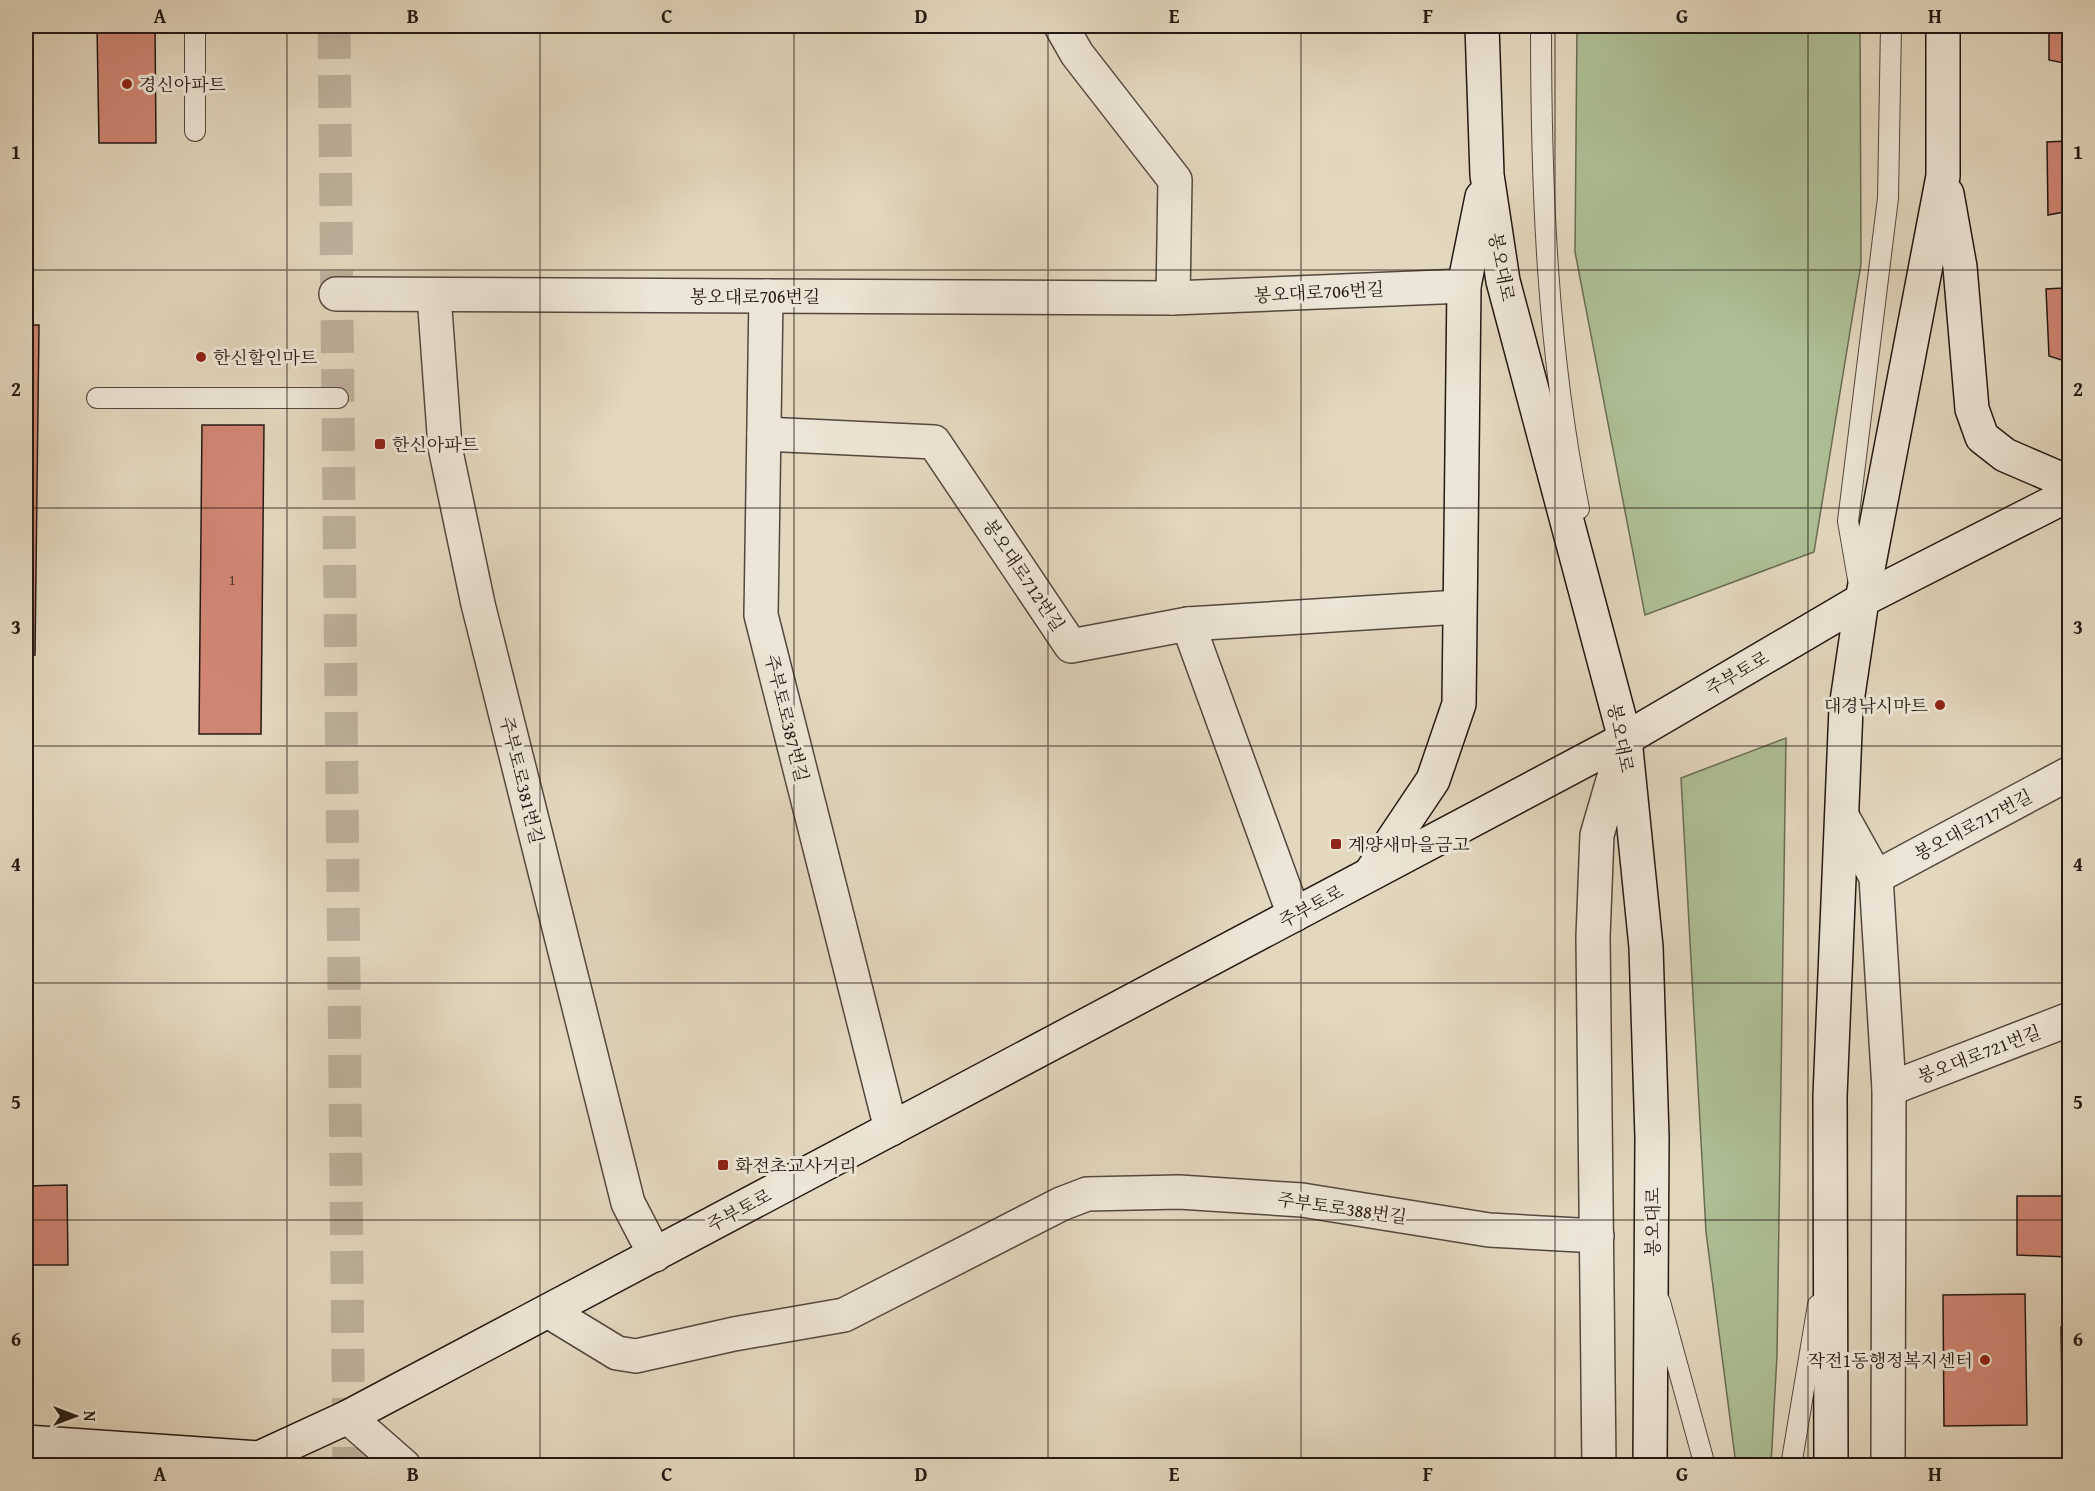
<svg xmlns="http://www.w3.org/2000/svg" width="2095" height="1491" viewBox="0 0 2095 1491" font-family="'Gentium Book Plus','Noto Serif KR',serif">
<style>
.green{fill:#aebf96;stroke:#696c54;stroke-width:1.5}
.building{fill:#d18674;stroke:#241913;stroke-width:1.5}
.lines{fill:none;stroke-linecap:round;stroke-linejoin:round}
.secondary-tunnel{stroke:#bdb19c;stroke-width:33;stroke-dasharray:33 16;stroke-linecap:butt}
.lane-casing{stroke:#54483e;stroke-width:22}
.street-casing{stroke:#54483e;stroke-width:36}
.secondary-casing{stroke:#241913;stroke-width:36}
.lane{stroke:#ede5d5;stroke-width:20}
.street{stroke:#ede5d5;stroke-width:33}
.secondary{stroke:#ede5d5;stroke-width:33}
.grid{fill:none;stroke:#241913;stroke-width:1.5;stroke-opacity:0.55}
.poi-dot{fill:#8f2418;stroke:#ede5d5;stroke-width:2}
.labels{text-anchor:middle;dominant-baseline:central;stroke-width:6;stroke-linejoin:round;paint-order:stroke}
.number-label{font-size:15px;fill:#4f342b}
.poi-label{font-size:18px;fill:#241913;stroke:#ede5d5;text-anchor:start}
.street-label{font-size:18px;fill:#241913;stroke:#ede5d5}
.neatline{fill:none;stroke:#241913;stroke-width:2}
.grid-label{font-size:20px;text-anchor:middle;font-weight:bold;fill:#241913}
</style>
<rect width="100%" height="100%" fill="#e3d7be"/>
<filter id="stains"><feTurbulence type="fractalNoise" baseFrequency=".00333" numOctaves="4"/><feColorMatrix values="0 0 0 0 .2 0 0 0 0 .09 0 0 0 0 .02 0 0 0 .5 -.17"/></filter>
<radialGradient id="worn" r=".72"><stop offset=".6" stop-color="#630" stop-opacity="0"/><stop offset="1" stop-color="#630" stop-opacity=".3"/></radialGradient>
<g class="green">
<path d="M1577,26H1860L1861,264L1814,552L1645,615L1575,252Z"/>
<path d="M1786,738L1777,1355L1771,1465H1736L1706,1232L1681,778Z"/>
</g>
<g class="building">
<path d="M97,26H155L156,143H99Z"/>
<path d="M2049,26H2070V393H2068L2065,361L2049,356L2046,289L2063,288L2064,212L2048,215L2047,142L2066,141L2064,63L2049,60Z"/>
<path d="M26,325H39L35,655H26Z"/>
<path d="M202,425H264L261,734H199Z"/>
<path d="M67,1185L68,1265H26V1186Z"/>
<path d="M2017,1196H2070V1257L2017,1255Z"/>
<path d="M2025,1294L2027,1425L1944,1426L1943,1295Z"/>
<path d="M2061,1327H2070V1390H2062Z"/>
<rect x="2066" y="1398" width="4" height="52"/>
</g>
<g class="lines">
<path class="secondary-tunnel" d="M334,26L349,1466"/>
<defs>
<g id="lane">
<path d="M1541,26C1541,188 1547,350 1579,509"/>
<path d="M195,131V26"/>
<path d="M97,398H338"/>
<path d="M1858,579L1848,521L1888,198L1891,26"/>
<path d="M1660,1302L1705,1466"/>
<path d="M1791,1466L1818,1305"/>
</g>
<g id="street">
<path d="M1061,26L1077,54L1175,180L1173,298"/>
<path d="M336,294L1173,298L1464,286"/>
<path d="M434,295L445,447L478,604L628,1203L655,1255"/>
<path d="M766,296L761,615L891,1129"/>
<path d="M764,434L934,442L1071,646L1188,624L1459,607"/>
<path d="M1188,624L1294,915"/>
<path d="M1842,816L1876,877L1889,1089L1888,1466"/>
<path d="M1876,877L2070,773"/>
<path d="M1889,1089L2070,1019"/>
<path d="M548,1311L617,1353L636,1356L734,1334L844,1315L1061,1204L1087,1194L1179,1192L1302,1200L1489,1230L1597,1236"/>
<path d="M348,1417L404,1466"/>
<path d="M1599,1466L1593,937L1597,835L1625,739"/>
</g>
<g id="secondary">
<path d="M1482,26L1487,175L1503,281L1625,739L1646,947L1652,1137L1650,1466"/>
<path d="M1947,194L1960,267L1972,409L1982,437L2005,455L2070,483"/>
<path d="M1372,871L1433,780L1459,704L1464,286L1482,197"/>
<path d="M26,1442L259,1458L348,1417L1625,739L1862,600L2070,494"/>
<path d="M1831,1466L1830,1096L1846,708L1862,600L1943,176V26"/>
</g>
</defs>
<use href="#lane" class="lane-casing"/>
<use href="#street" class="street-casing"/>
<use href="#secondary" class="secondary-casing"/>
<use href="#lane" class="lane"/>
<use href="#street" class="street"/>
<use href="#secondary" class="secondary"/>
</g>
<path class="grid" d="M287,26V1466M540,26V1466M794,26V1466M1048,26V1466M1301,26V1466M1555,26V1466M1808,26V1466M26,270H2070M26,508H2070M26,746H2070M26,983H2070M26,1220H2070"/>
<g class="poi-dot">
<circle cx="127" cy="84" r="6"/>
<circle cx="201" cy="357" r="6"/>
<rect x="374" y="438" width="12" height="12" rx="3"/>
<circle cx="1940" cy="705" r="6"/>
<rect x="1330" y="838" width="12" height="12" rx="3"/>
<rect x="717" y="1159" width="12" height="12" rx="3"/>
<circle cx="1985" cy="1360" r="6"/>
</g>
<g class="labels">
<g class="number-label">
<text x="232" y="579">1</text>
</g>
<g class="poi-label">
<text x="139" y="84">경신아파트</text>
<text x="213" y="357">한신할인마트</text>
<text x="392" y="444">한신아파트</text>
<text x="1928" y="705" text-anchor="end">대경낚시마트</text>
<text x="1348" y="844">계양새마을금고</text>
<text x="735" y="1165">화전초교사거리</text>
<text x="1973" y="1360" text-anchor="end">작전1동행정복지센터</text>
</g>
<g class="street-label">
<text transform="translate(1502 267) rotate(79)">봉오대로</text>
<text transform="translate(1319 292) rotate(-3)">봉오대로706번길</text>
<text x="755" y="296">봉오대로706번길</text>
<text transform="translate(1024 575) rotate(56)">봉오대로712번길</text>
<text transform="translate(1737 673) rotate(-30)">주부토로</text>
<text transform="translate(787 718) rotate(76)">주부토로387번길</text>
<text transform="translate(1621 738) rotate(79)">봉오대로</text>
<text transform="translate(522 780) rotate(76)">주부토로381번길</text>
<text transform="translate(1973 825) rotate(-28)">봉오대로717번길</text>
<text transform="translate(1311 906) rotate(-28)">주부토로</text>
<text transform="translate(1979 1054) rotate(-21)">봉오대로721번길</text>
<text transform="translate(1342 1208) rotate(8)">주부토로388번길</text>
<text transform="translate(739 1210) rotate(-28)">주부토로</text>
<text transform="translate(1652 1222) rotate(-90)">봉오대로</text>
</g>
</g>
<rect width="2095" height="1491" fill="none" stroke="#e3d7be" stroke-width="66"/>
<g transform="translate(75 1416) rotate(90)" stroke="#ede5d5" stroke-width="4.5" paint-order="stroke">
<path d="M0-4.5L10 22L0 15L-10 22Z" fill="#241913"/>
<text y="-9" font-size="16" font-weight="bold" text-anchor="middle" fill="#241913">N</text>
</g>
<rect x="33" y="33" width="2029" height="1425" class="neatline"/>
<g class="grid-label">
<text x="160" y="23">A</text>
<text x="413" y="23">B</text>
<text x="667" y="23">C</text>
<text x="921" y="23">D</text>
<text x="1174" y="23">E</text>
<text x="1428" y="23">F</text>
<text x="1682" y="23">G</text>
<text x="1935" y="23">H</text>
<text x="16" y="159">1</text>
<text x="2078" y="159">1</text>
<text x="16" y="396">2</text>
<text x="2078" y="396">2</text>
<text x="16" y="634">3</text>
<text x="2078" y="634">3</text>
<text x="16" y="871">4</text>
<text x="2078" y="871">4</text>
<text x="16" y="1109">5</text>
<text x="2078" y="1109">5</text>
<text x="16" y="1346">6</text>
<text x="2078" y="1346">6</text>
<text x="160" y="1481">A</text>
<text x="413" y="1481">B</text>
<text x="667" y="1481">C</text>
<text x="921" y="1481">D</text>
<text x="1174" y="1481">E</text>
<text x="1428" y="1481">F</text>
<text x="1682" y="1481">G</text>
<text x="1935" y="1481">H</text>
</g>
<rect width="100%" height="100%" filter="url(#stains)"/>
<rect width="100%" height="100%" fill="url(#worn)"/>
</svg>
